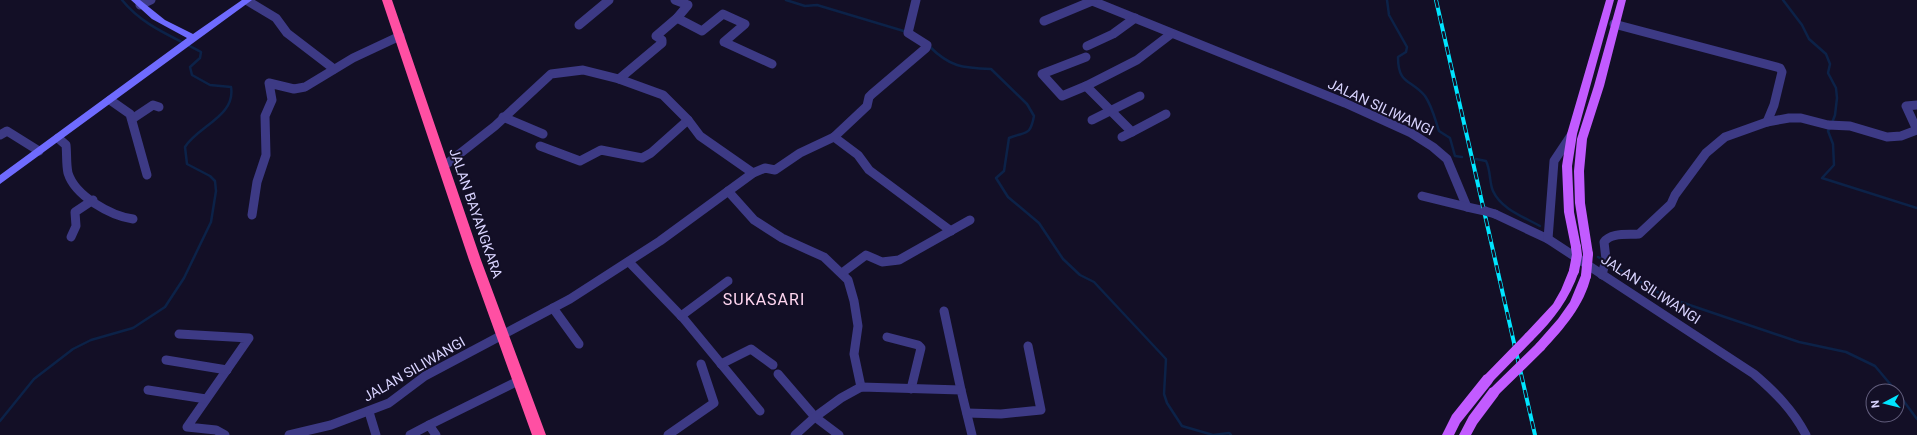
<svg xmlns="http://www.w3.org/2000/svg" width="1917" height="435" viewBox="0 0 1917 435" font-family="Roboto,sans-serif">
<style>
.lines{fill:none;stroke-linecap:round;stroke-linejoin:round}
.stream{stroke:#0c2248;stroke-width:2.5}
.street{stroke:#3d3a85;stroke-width:9}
.secondary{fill:#6f6bff;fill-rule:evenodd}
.primary{fill:#c25bff;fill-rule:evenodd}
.highway{fill:#ff4fa3;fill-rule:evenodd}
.rail-casing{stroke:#00e5ff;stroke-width:4}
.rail{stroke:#130f26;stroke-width:2.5;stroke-dasharray:8;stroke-linecap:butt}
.street-bridge{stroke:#3d3a85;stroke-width:9}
.primary-bridge{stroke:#c25bff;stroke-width:10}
.labels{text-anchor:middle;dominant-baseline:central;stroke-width:4;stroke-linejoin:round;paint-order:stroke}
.street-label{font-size:14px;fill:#d9d4ff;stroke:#130f26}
.quarter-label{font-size:16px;letter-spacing:1px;fill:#ffd6f0;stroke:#130f26}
</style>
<rect width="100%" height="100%" fill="#130f26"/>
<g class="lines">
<g class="stream">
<path d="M786,0L805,6L817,5L907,32"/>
<path d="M1387,0L1389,15L1407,47L1406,52L1398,57C1398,85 1411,79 1425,96C1432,106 1435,119 1439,131L1450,138L1455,156L1462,157"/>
<path d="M1783,0L1802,25L1809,39L1826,54L1830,64L1828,73L1836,88L1837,98L1835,115L1832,123"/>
<path d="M929,46C950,67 962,68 991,69L1027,104L1034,116C1030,137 1026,131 1009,138L1004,171L996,178L1008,197L1039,223L1063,259L1080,275L1094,282L1166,359L1164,394L1167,403L1182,426L1213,435L1229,433L1231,435"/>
<path d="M1830,128L1828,131L1833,144L1834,165L1822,178L1917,208"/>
<path d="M1476,159L1486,161C1491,171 1489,182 1493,191C1501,209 1524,217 1540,226"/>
<path d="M1598,257L1666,297L1799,342L1846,352L1875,366L1896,391"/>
<path d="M1897,392L1917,419"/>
<path d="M0,421L34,379L73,349L91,340L133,328L165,307L184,278L211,222L216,191L215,181L210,176L187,164L185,147C198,126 236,116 231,87L210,85L192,75L190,67L200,58L201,52C172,36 143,26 122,0"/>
</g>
<g class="street">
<path d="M246,0L276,18L287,33L334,69"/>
<path d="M1090,0L1345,103L1411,133L1433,147L1447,159L1467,207L1485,211"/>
<path d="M140,5L151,0"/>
<path d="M677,18L702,31L723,14L745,24L724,42L772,64"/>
<path d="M1044,21L1092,1"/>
<path d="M1614,24L1780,68L1782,72L1774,105L1767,122"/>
<path d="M579,25L609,0"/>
<path d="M1087,46L1113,34L1135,18"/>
<path d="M1086,57L1042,74L1062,96L1086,86"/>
<path d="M619,79L662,43V40L656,36L677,18L688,5L675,0"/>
<path d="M110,100L130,114L147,175"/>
<path d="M1166,114L1132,132L1086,86L1137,60L1171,34"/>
<path d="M503,117L543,134"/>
<path d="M132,119L153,105L159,107"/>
<path d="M1092,120L1140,96"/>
<path d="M0,135L7,131L39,151"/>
<path d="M834,137L858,155L869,170L951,231"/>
<path d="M1122,137L1132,132"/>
<path d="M58,138L66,145C67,154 66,164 68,173C75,196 111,216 133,219"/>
<path d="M540,146L580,161L601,150L642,158L651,153L688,120"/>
<path d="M444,166L495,126L551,74L583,70L619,79L663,95L688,120L700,136L753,173"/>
<path d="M728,191L754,220L782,238L824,257L848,280L854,301L858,326L854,354L861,387"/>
<path d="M1422,196L1467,207"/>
<path d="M1495,214L1548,239L1754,374C1775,392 1793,410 1806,435"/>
<path d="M252,215L257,182L266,155L265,116L272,100L269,83L294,89L305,87L353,58L400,36"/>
<path d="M71,237L76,226L75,212L93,200"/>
<path d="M1548,239L1554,161L1572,134"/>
<path d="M629,262L684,319L760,411"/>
<path d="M842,273L866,255L882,262L899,260L970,220"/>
<path d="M1602,275L1606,259L1604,242C1611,232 1628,235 1639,234L1671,204L1675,195L1706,153L1725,137L1767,122L1789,118H1801L1828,125L1850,126L1887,137L1901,136L1917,130L1906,106L1917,105"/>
<path d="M553,308L579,344"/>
<path d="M944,311L961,390"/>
<path d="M681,316L728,281"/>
<path d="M179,334L249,338L187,427L216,430L225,435"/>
<path d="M887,337L918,345L921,348L911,389"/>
<path d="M166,360L227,370"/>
<path d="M721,364L751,349L773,365"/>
<path d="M778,374L815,417L839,435"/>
<path d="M148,390L206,399"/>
<path d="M369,412L376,435"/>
<path d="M967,413L1001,414L1041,410L1028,346"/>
<path d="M429,425L520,380"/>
<path d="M289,435L331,425L389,403L425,376L570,299L660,241L753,173L765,168L775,170L800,153L834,137L867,106L869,97L872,94L926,48L927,45L908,33L916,0"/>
<path d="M410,435L429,425L436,435"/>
<path d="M668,435L714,403L701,364"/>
<path d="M795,435L815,417L841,398L861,387L961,390L972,435"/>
</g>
<path class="secondary" d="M131,0H140L165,20L193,34L242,0H252L0,184V175L187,38L152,19Z"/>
<g class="primary">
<path d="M1606,0H1614L1577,134L1572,166L1574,212L1581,247L1580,250H1572L1571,247L1564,212L1562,166L1567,134Z"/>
<path d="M1618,0H1626L1604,86L1587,139L1584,171L1585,203L1593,254L1592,257H1584L1583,254L1575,203L1574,171L1577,139L1594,86Z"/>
<path d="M1574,267L1578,268L1579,271C1569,300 1554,319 1533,340L1529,342L1525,340L1524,337L1525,334L1553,304L1561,290L1570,268Z"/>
<path d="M1586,272L1590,273L1591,276C1584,306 1564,328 1544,350L1540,352L1536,350L1535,347L1536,344L1558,319L1570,302L1582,273Z"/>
<path d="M1488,374L1492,375L1494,379L1492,383L1460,423L1454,435H1442L1452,415L1484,375Z"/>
<path d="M1494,387L1498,388L1500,392L1498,396L1477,424L1471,435H1459L1469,416L1490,388Z"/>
</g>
<path class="highway" d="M382,0H392L481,260L546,435H532L469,260Z"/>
<defs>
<path id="rail" d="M1436,0L1535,435"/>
</defs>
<use href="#rail" class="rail-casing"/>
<use href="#rail" class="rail"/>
<path class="street-bridge" d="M1485,211L1495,214"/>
<g class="primary-bridge">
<path d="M1574,271L1577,255L1576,247"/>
<path d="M1586,276L1588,254"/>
<path d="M1488,379L1529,337"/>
<path d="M1494,392L1540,347"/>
</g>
</g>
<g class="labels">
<g class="street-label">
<text transform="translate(1381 107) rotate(25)">JALAN SILIWANGI</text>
<text transform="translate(476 213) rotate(71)">JALAN BAYANGKARA</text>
<text transform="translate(1651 289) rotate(33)">JALAN SILIWANGI</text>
<text transform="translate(414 369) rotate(-30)">JALAN SILIWANGI</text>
</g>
<g class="quarter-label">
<text x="764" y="299">SUKASARI</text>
</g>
</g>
<g transform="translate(1885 403) rotate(263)"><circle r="19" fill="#130f26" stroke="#625e7d"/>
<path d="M0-3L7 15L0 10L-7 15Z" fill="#00e5ff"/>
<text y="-6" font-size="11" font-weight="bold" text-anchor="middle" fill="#d9d4ff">N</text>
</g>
</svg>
